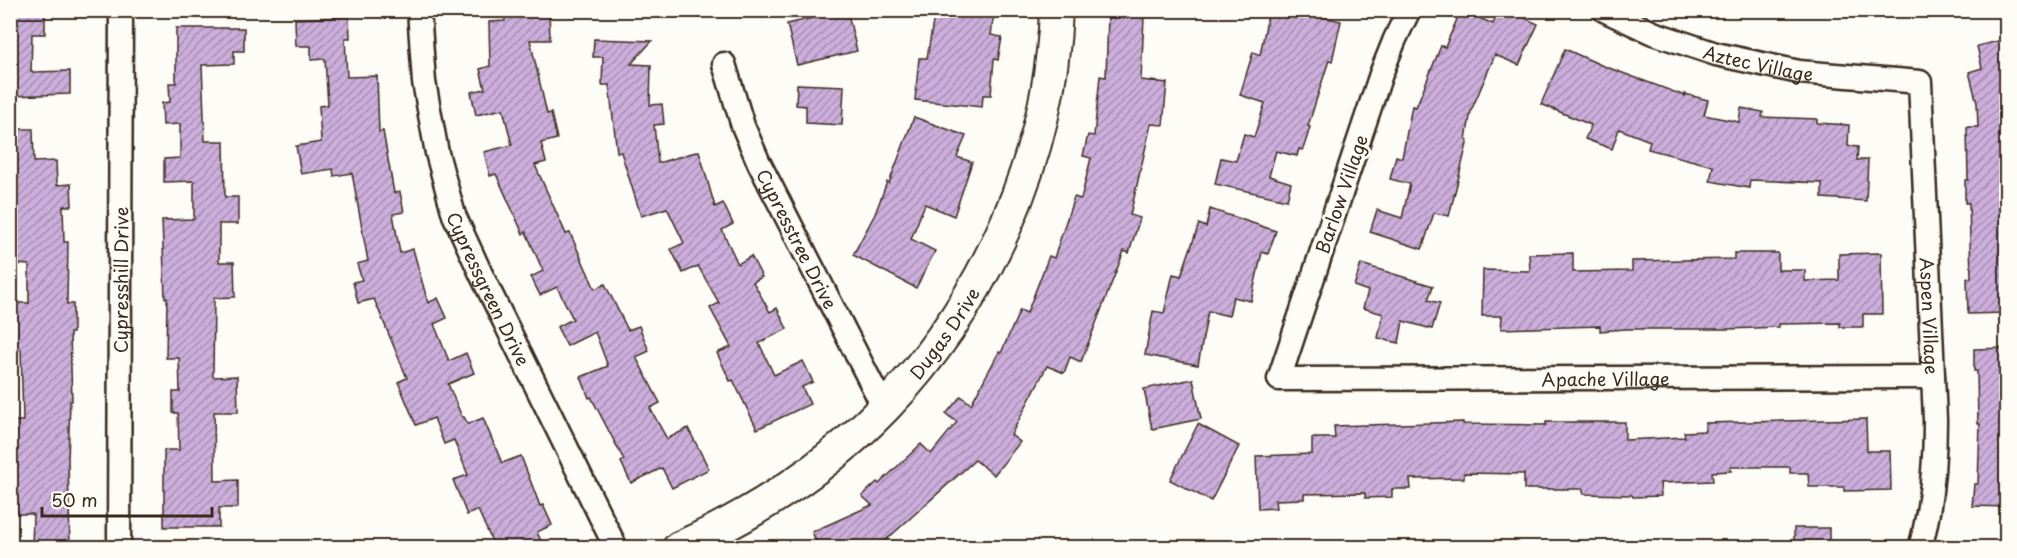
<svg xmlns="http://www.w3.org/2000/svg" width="2017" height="558" viewBox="0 0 2017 558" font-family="'Playpen Sans',sans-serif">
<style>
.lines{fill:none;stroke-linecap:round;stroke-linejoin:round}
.stream{stroke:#6e879b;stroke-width:7}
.building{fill:url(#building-hatch);stroke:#3b2a1e;stroke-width:1.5}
.street-casing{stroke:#3b2a1e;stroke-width:27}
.secondary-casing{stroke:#3b2a1e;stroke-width:36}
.street{stroke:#fdfcf7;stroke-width:22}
.secondary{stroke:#fdfcf7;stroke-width:32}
.labels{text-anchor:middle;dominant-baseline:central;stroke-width:6;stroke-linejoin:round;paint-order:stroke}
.street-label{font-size:18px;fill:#3b2a1e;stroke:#fdfcf7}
</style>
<defs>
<pattern id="building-hatch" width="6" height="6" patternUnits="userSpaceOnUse" patternTransform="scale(1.5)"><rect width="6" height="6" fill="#cbaedb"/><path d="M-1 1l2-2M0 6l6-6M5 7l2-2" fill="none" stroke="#a68eb1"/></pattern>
</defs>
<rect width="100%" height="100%" fill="#fdfcf7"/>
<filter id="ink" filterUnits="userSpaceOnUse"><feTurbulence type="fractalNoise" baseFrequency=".0167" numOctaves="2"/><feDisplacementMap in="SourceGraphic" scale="12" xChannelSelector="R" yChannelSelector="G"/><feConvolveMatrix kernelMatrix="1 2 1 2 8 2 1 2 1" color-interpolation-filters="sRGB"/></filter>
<g filter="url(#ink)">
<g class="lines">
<path class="stream" d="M1942,545L1952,548"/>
</g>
<g class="building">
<path d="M10,10H45V34H32L31,72L70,71V94L10,96Z"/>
<path d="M504,10H549L550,40H530L547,114L551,113L557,139L541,143L546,162L535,165L566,234L570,233L595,289L605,284L628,330L639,326L649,351L636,357L660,403L650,408L667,439L688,428L709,469L672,488L662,468L631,483L621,462L624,460L591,397L589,398L581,377L608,366L595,332L567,346L557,327L573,319L557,287L540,295L531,277L543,271L526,232L523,234L496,174L490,176L484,152L512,145L503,109L476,115L471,92L485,89L480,69L490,66L489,22L505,21Z"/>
<path d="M847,10L857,51L797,65L787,24Z"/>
<path d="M935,10H970L994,14L991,35L1002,37L998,60L994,59L991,95H983L982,107L915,100L919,58H927Z"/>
<path d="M1269,10H1291L1341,21L1332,61L1329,60L1308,126L1310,127L1303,150L1299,149L1297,156L1276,151L1269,176L1291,183L1287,200L1215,184L1221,158L1236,161L1244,134L1254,137L1265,103L1240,95L1253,52L1260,55Z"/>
<path d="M1461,10L1493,24L1499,10H1507L1538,24L1519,65L1495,55L1471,111L1466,139L1468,140L1449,216L1434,213L1422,249L1370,232L1377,210L1402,218L1410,184L1390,179L1396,156L1402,158L1412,106L1416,107L1441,46L1445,47Z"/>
<path d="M1108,16L1144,17L1141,80L1167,83L1163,125L1151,124L1130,215L1140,218L1129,253L1124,251L1081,362L1070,357L1064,373L1047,366L1011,435L1020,442L994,475L975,460L877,548H819L812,532L872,505L862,496L877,482L879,484L921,444L931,454L957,422L946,414L961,396L971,404L999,352L1001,353L1020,310L1027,313L1049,256L1054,258L1074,197L1081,199L1091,158L1083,156L1088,135L1094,136L1100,76L1106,77Z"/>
<path d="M349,17L350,38H345L347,77L377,76L379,132L383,131L394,193L400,192L404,212L393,214L400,253L413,249L428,303L438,298L447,318L434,324L449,361L466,353L474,373L448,384L462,417H464L468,424L483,418L502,463L521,456L540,506L543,505L552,525L537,532L544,548H495L478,510L467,515L453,480L468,475L454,440L444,444L434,418L416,425L398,382L407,378L374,299L358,303L353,282L362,280L357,264L368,261L352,173L334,176L333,169L301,174L296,146L321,142L319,106L328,105L325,59L311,60V46H296L295,19Z"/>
<path d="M176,28H244V51H234V64L202,65L205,141H224L225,197H238V224H219V262H234L235,297L214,298L213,377L237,376L238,412H214L215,481L238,480V508H219V527H164V450H179L178,413H173V392H180L179,358H166L167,298H165L162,220L194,219V181L164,182V159L180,158V124L163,125L162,103L170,102L169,83H176Z"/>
<path d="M594,39L652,41L631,64L651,65L650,105L662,104L664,124L654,125L658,163L699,151L715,207L723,203L733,224L722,230L738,264L751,256L762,277L753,282L770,312L777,308L787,329L759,343L774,375L803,361L813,382L802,387L810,404L757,429L733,380L730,381L717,353L731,347L710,308L719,303L698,266L683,273L671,249L684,243L667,208L641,216L621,152H617L609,85H602L603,57H593Z"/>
<path d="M2007,39V313L1968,314L1967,278H1971L1969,203H1965V180H1968L1967,127H1978L1977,103L1969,72L1982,68L1977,46Z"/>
<path d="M1565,49L1601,65L1685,96V94L1708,100L1704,115L1739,122L1741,108L1763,112L1762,117L1817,119V123L1849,125L1848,146L1858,147L1857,160H1868L1866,201L1822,198V183L1750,180L1749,188L1710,181L1713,166L1648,149L1650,141L1619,129L1612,149L1585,139L1591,125L1541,104Z"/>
<path d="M797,84L844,86L842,125L806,123V106L796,105Z"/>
<path d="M914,117L966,136L957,157L972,162L954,216L925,204L911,239L935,251L916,288L853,255L875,214L887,182L889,183Z"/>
<path d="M14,129H33L34,162L56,161L57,185L71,184L72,206H63L64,242H68L67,304H73V333H70L72,401H70L68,460L70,548H32L33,514H16L12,421H23L21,349H10V321L17,322V303H29V265L17,264Z"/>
<path d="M1210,209L1276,231L1268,254L1262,252L1251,301L1233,297L1229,316L1208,311L1198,365L1145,355L1153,311L1164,313L1173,274L1181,276L1199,224L1206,227Z"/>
<path d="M1573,253V272L1632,271V261L1734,259V253H1778V270H1805V281L1839,280V254L1881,253L1882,314H1863V327H1840V323L1779,324V327L1728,329H1626L1600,331V326L1501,329L1502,316H1482L1483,270L1530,271L1529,254Z"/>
<path d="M1361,264L1433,286L1428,300L1440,303L1432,329L1403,321L1399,343L1378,338L1383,314L1363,308L1368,291L1354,286Z"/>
<path d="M2007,348V507L1972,506L1974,484H1978L1980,424H1978L1977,371H1974V349Z"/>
<path d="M1193,379L1201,419L1152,429L1144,389Z"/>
<path d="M1866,419L1867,451H1890L1891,490L1844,491V487H1809L1808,473H1790V467H1730L1731,471L1712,472L1713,481L1660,483L1661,496L1633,497L1632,495L1583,494V489H1524V474L1464,473V478L1410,479L1411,489H1392V497L1365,498V493L1304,494V499L1275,500L1276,508L1258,509L1256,456L1312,454V438H1335L1334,426L1463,422V424L1546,425V422H1625V440L1685,437L1684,432L1705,431V423Z"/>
<path d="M1198,424L1239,446L1211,501L1170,480Z"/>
<path d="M1794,528H1829V547L1794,548Z"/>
</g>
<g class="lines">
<defs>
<g id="street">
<path id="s1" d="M419,10L424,82L437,153L454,215L481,274L616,548"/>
<path id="s2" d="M1409,10L1395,39L1381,74L1279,379L1933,377"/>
<path id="s3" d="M1604,10L1653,33L1716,54L1799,72L1920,82L1935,420C1935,463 1932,506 1920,548"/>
<path id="s4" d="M724,64L743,126L759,163L884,408"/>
<path id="s5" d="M119,548L121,10"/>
</g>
<g id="secondary">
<path id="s6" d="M679,548C755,514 827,467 885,407C985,303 1051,156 1056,10"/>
</g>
</defs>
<use href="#street" class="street-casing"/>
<use href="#secondary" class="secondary-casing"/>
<use href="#street" class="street"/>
<use href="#secondary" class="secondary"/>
</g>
</g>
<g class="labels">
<g class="street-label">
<text stroke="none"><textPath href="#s3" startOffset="164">Aztec Village</textPath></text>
<text transform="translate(1341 194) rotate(-71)">Barlow Village</text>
<text stroke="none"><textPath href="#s4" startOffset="190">Cypresstree Drive</textPath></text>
<text stroke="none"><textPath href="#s5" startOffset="268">Cypresshill Drive</textPath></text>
<text stroke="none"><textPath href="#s1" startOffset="290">Cypressgreen Drive</textPath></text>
<text stroke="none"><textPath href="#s3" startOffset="561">Aspen Village</textPath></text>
<text stroke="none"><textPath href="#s6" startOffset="346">Dugas Drive</textPath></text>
<text stroke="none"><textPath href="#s2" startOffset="718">Apache Village</textPath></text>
</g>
</g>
<rect width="2017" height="558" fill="none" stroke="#fdfcf7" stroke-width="36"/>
<rect x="18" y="18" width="1981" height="522" fill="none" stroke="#3b2a1e" stroke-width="2" filter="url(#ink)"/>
<path d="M42 507v9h170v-9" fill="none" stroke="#3b2a1e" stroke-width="3"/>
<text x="51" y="507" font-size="18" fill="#3b2a1e" stroke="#fdfcf7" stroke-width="4.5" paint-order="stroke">50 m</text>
</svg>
